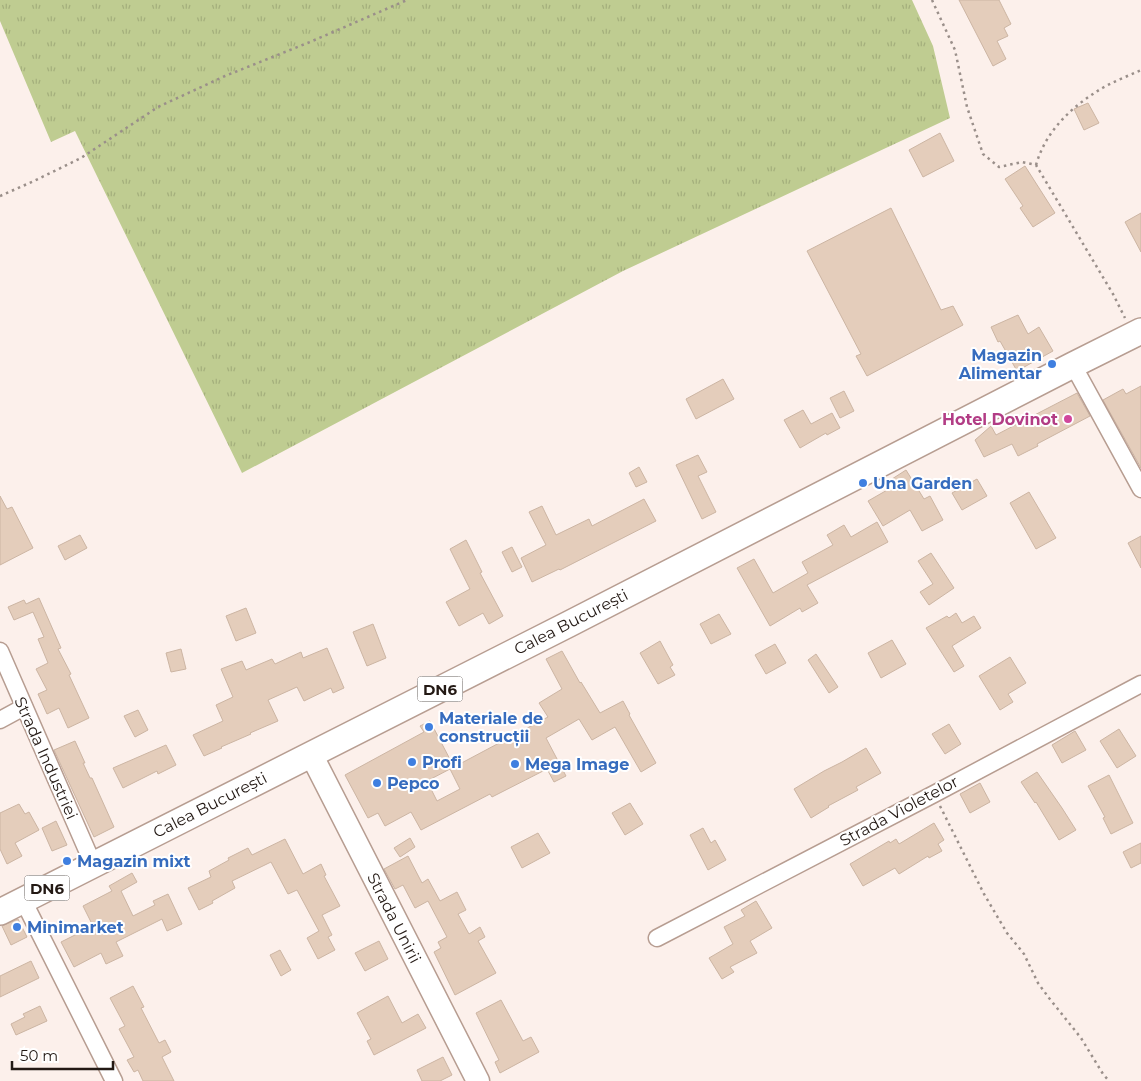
<svg xmlns="http://www.w3.org/2000/svg" width="1141" height="1081" viewBox="0 0 1141 1081" font-family="Montserrat,sans-serif">
<style>
.grass{fill:url(#grass-tufts)}
.building{fill:#e4cdbb;stroke:#ccb5a3;fill-rule:evenodd}
.lines{fill:none;stroke-linecap:round;stroke-linejoin:round}
.street-casing{stroke:#b79d91;stroke-width:19}
.secondary-casing{stroke:#b79d91;stroke-width:25}
.primary-casing{stroke:#b79d91;stroke-width:28}
.path{stroke:#9a8f8a;stroke-width:2.5;stroke-dasharray:2.5 4;stroke-linecap:butt}
.street{stroke:#fff;stroke-width:16}
.secondary{stroke:#fff;stroke-width:22}
.primary{stroke:#fff;stroke-width:25}
.shop-dot{fill:#3f7fe0;stroke:#fff;stroke-width:2}
.hotel-dot{fill:#d1479c;stroke:#fff;stroke-width:2}
.labels{text-anchor:middle;dominant-baseline:central;stroke-width:4;stroke-linejoin:round;paint-order:stroke}
.shield{fill:#fff;stroke:#655e5a;stroke-width:1}
.shield-label{font-size:15px;font-weight:bold;fill:#231914}
.shop-label{font-size:16px;font-weight:bold;fill:#366cbe;stroke:#fff;text-anchor:start}
.hotel-label{font-size:16px;font-weight:bold;fill:#b23c85;stroke:#fff;text-anchor:end}
.street-label{font-size:16px;fill:#231914;stroke:#fff}
</style>
<defs>
<pattern id="grass-tufts" width="24" height="20" patternUnits="userSpaceOnUse" patternTransform="scale(1.25)"><rect width="24" height="20" fill="#bfcc91"/><path d="M3 7l-1-3M5 7V3M7 7l1-3M15 17l-1-3M17 17v-4M19 17l1-3" fill="none" stroke="#a4af7c"/></pattern>
</defs>
<rect width="100%" height="100%" fill="#fcf0eb"/>
<path class="grass" d="M0,0H912L933,46L950,118L623,271L242,473L75,131L51,142L0,21Z"/>
<g class="building">
<path d="M959,0H999L1011,24L1004,28L1008,36L997,41L1006,59L993,66Z"/>
<path d="M1088,103L1099,123L1084,130L1074,109Z"/>
<path d="M940,133L954,161L923,177L909,150Z"/>
<path d="M1025,166L1055,213L1033,227L1020,208L1023,206L1005,179Z"/>
<path d="M891,208L941,310L953,306L963,325L867,376L856,356L861,354L807,251Z"/>
<path d="M1141,213V252L1125,222Z"/>
<path d="M1018,315L1028,334L1039,327L1053,351L1017,371L1000,341L998,342L991,327Z"/>
<path d="M723,379L734,399L696,419L686,399Z"/>
<path d="M1141,386V468L1103,400L1123,389L1126,394Z"/>
<path d="M844,391L854,411L840,418L830,398Z"/>
<path d="M1077,393L1090,416L1037,444L1038,446L1018,456L1012,444L984,457L975,440L991,426L996,435Z"/>
<path d="M803,410L811,424L832,413L840,428L827,435L826,433L800,448L784,420Z"/>
<path d="M698,455L707,472L698,476L716,512L702,519L676,465Z"/>
<path d="M639,467L647,482L636,487L629,473Z"/>
<path d="M906,470L924,499L930,496L943,520L922,531L910,510L883,526L868,501L896,485L892,479Z"/>
<path d="M977,479L987,496L962,510L952,493Z"/>
<path d="M1029,492L1056,538L1036,549L1010,503Z"/>
<path d="M0,496L7,509L12,507L33,548L0,565Z"/>
<path d="M644,499L656,521L560,570L559,569L532,582L521,558L546,545L529,512L542,506L556,535L589,519L592,526Z"/>
<path d="M877,522L888,542L807,585L818,603L802,612L800,608L770,626L737,568L754,559L773,593L808,573L802,562L833,545L827,535L844,525L851,537Z"/>
<path d="M80,535L87,548L65,560L58,546Z"/>
<path d="M1141,536V568L1128,543Z"/>
<path d="M466,540L482,572L480,573L503,616L489,624L483,613L459,626L446,602L470,589L450,549Z"/>
<path d="M512,547L522,567L512,572L502,552Z"/>
<path d="M931,553L954,588L929,605L920,592L933,584L918,561Z"/>
<path d="M39,598L61,648L58,649L71,674L69,675L89,718L68,728L59,708L47,714L38,694L47,690L36,669L48,663L38,639L44,637L33,612L14,620L8,607L24,600L26,604Z"/>
<path d="M246,608L256,633L236,641L226,616Z"/>
<path d="M956,613L962,623L974,616L981,628L952,646L964,666L954,672L926,628L947,616L949,618Z"/>
<path d="M719,614L731,634L711,644L700,624Z"/>
<path d="M373,624L386,658L367,666L353,632Z"/>
<path d="M892,640L906,664L881,678L868,653Z"/>
<path d="M660,641L673,665L670,667L675,675L658,684L640,653Z"/>
<path d="M775,644L786,663L766,674L755,655Z"/>
<path d="M327,648L344,688L333,693L331,688L304,701L297,687L268,700L278,721L250,733L251,734L221,747L222,748L204,756L193,735L223,721L216,705L233,697L221,669L242,661L246,670L272,659L275,664L301,652L303,658Z"/>
<path d="M181,649L186,669L171,672L166,653Z"/>
<path d="M562,651L580,683L581,682L600,713L623,701L630,714L629,715L656,763L641,772L615,727L592,740L579,719L546,738L566,776L554,782L547,769L492,797L490,794L421,830L411,812L385,826L378,813L368,818L345,775L424,732L420,726L430,721L454,767L548,717L539,703L562,689L546,659ZM450,769L460,789L437,801L427,781Z"/>
<path d="M816,654L838,687L829,693L808,660Z"/>
<path d="M1010,657L1026,683L1008,694L1013,702L1000,710L979,676Z"/>
<path d="M138,710L148,730L135,737L124,716Z"/>
<path d="M949,724L961,744L945,754L932,734Z"/>
<path d="M1119,729L1136,756L1117,768L1100,741Z"/>
<path d="M1075,731L1086,750L1062,763L1052,745Z"/>
<path d="M75,741L85,763H83L90,778H92L114,827L94,837L54,750Z"/>
<path d="M166,745L176,765L158,774L157,771L123,788L113,768Z"/>
<path d="M866,748L881,773L856,787L858,790L828,806L829,807L811,818L794,789L824,771L842,762Z"/>
<path d="M1037,772L1062,808L1076,830L1059,840L1036,802L1035,803L1021,782Z"/>
<path d="M1109,775L1133,823L1111,834L1103,818L1105,817L1088,786Z"/>
<path d="M980,783L990,802L970,813L960,794Z"/>
<path d="M630,803L643,824L625,835L612,813Z"/>
<path d="M19,804L25,814L29,812L39,830L15,843L22,856L7,864L0,849V813Z"/>
<path d="M56,821L67,845L52,851L42,828Z"/>
<path d="M934,823L944,840L938,844L942,851L929,858L928,856L899,874L895,868L863,886L850,864L889,841L890,843L896,839L899,844Z"/>
<path d="M703,828L711,843L715,840L726,860L708,870L690,835Z"/>
<path d="M538,833L550,853L522,868L511,847Z"/>
<path d="M410,838L415,847L400,857L394,848Z"/>
<path d="M285,839L303,874L321,864L326,875L324,876L340,906L322,915L332,935L328,937L335,950L318,959L307,938L319,931L297,890L288,894L271,862L232,881L235,888L212,901L213,903L199,910L188,888L211,877L209,871L229,860L228,858L248,848L252,855Z"/>
<path d="M1141,843V863L1131,868L1123,852Z"/>
<path d="M408,856L422,883L428,879L440,901L457,892L466,910L458,914L469,934L480,927L485,937L478,941L496,973L455,995L434,952L441,948L438,942L447,937L428,901L415,908L403,885L395,889L384,869Z"/>
<path d="M132,873L137,882L121,891L133,916L155,905L153,901L168,894L182,924L167,931L162,919L116,942L123,956L106,964L101,953L74,967L61,942L93,926L83,906L112,891L109,886Z"/>
<path d="M756,901L772,928L750,941L757,953L730,967L734,972L722,979L709,958L733,944L724,927L745,916L741,910Z"/>
<path d="M18,919L27,937L11,945L2,926Z"/>
<path d="M379,941L388,959L365,971L355,953Z"/>
<path d="M280,950L291,970L281,976L270,955Z"/>
<path d="M31,961L39,978L0,997V976Z"/>
<path d="M133,986L144,1007L141,1008L159,1043L165,1040L171,1052L162,1057L174,1081H143L138,1070L134,1072L127,1060L134,1057L119,1029L125,1026L110,998Z"/>
<path d="M388,996L402,1023L418,1014L426,1028L374,1055L367,1041L371,1039L357,1013Z"/>
<path d="M501,1000L523,1041L531,1037L539,1052L500,1073L495,1062L499,1060L476,1013Z"/>
<path d="M40,1006L47,1021L16,1035L11,1024L25,1017L23,1014Z"/>
<path d="M443,1057L452,1075L440,1081H422L417,1070Z"/>
</g>
<g class="lines">
<defs>
<g id="street">
<path d="M1073,365L1141,489"/>
<path d="M0,651L93,864"/>
<path d="M0,720L24,707"/>
<path d="M23,900L114,1081"/>
<path d="M657,938L934,794L1141,684"/>
</g>
<path id="secondary" d="M311,754L478,1081"/>
<path id="primary" d="M0,912L569,624L1073,365L1141,331"/>
</defs>
<use href="#street" class="street-casing"/>
<use href="#secondary" class="secondary-casing"/>
<use href="#primary" class="primary-casing"/>
<g class="path">
<path d="M932,0L955,50L967,107L983,154L999,167L1022,162L1036,165L1113,294L1125,318"/>
<path d="M1036,165C1045,133 1069,109 1096,92C1109,83 1126,77 1141,70"/>
<path d="M0,196L34,181L81,158L158,107L225,76L310,42L407,0"/>
<path d="M940,806L984,894L1007,933L1024,954L1038,983L1049,998L1081,1038L1103,1074L1109,1081"/>
</g>
<use href="#street" class="street"/>
<use href="#secondary" class="secondary"/>
<use href="#primary" class="primary"/>
</g>
<g class="shop-dot">
<circle cx="1052" cy="364" r="5"/>
<circle cx="863" cy="483" r="5"/>
<circle cx="429" cy="727" r="5"/>
<circle cx="412" cy="762" r="5"/>
<circle cx="515" cy="764" r="5"/>
<circle cx="377" cy="783" r="5"/>
<circle cx="67" cy="861" r="5"/>
<circle cx="17" cy="927" r="5"/>
</g>
<circle class="hotel-dot" cx="1068" cy="419" r="5"/>
<g class="labels">
<g class="shield">
<rect x="417.5" y="676.5" width="45" height="25" rx="4"/>
<rect x="24.5" y="875.5" width="45" height="25" rx="4"/>
</g>
<g class="shield-label">
<text x="440" y="689">DN6</text>
<text x="47" y="888">DN6</text>
</g>
<g class="shop-label">
<text x="1042" y="355" text-anchor="end">Magazin<tspan x="1042" dy="18">Alimentar</tspan></text>
<text x="873" y="483">Una Garden</text>
<text x="439" y="718">Materiale de<tspan x="439" dy="18">construcții</tspan></text>
<text x="422" y="762">Profi</text>
<text x="525" y="764">Mega Image</text>
<text x="387" y="783">Pepco</text>
<text x="77" y="861">Magazin mixt</text>
<text x="27" y="927">Minimarket</text>
</g>
<g class="hotel-label">
<text x="1058" y="419">Hotel Dovinot</text>
</g>
<g class="street-label">
<text transform="translate(571 622) rotate(-27)">Calea București</text>
<text transform="translate(46 758) rotate(66)">Strada Industriei</text>
<text transform="translate(210 805) rotate(-27)">Calea București</text>
<text transform="translate(899 811) rotate(-28)">Strada Violetelor</text>
<text transform="translate(394 918) rotate(63)">Strada Unirii</text>
</g>
</g>
<path d="M12 1061v8h101v-8" fill="none" stroke="#231914" stroke-width="2.5"/>
<text x="20" y="1061" font-size="15" fill="#231914" stroke="#ffffff" stroke-width="4" paint-order="stroke">50 m</text>
</svg>
